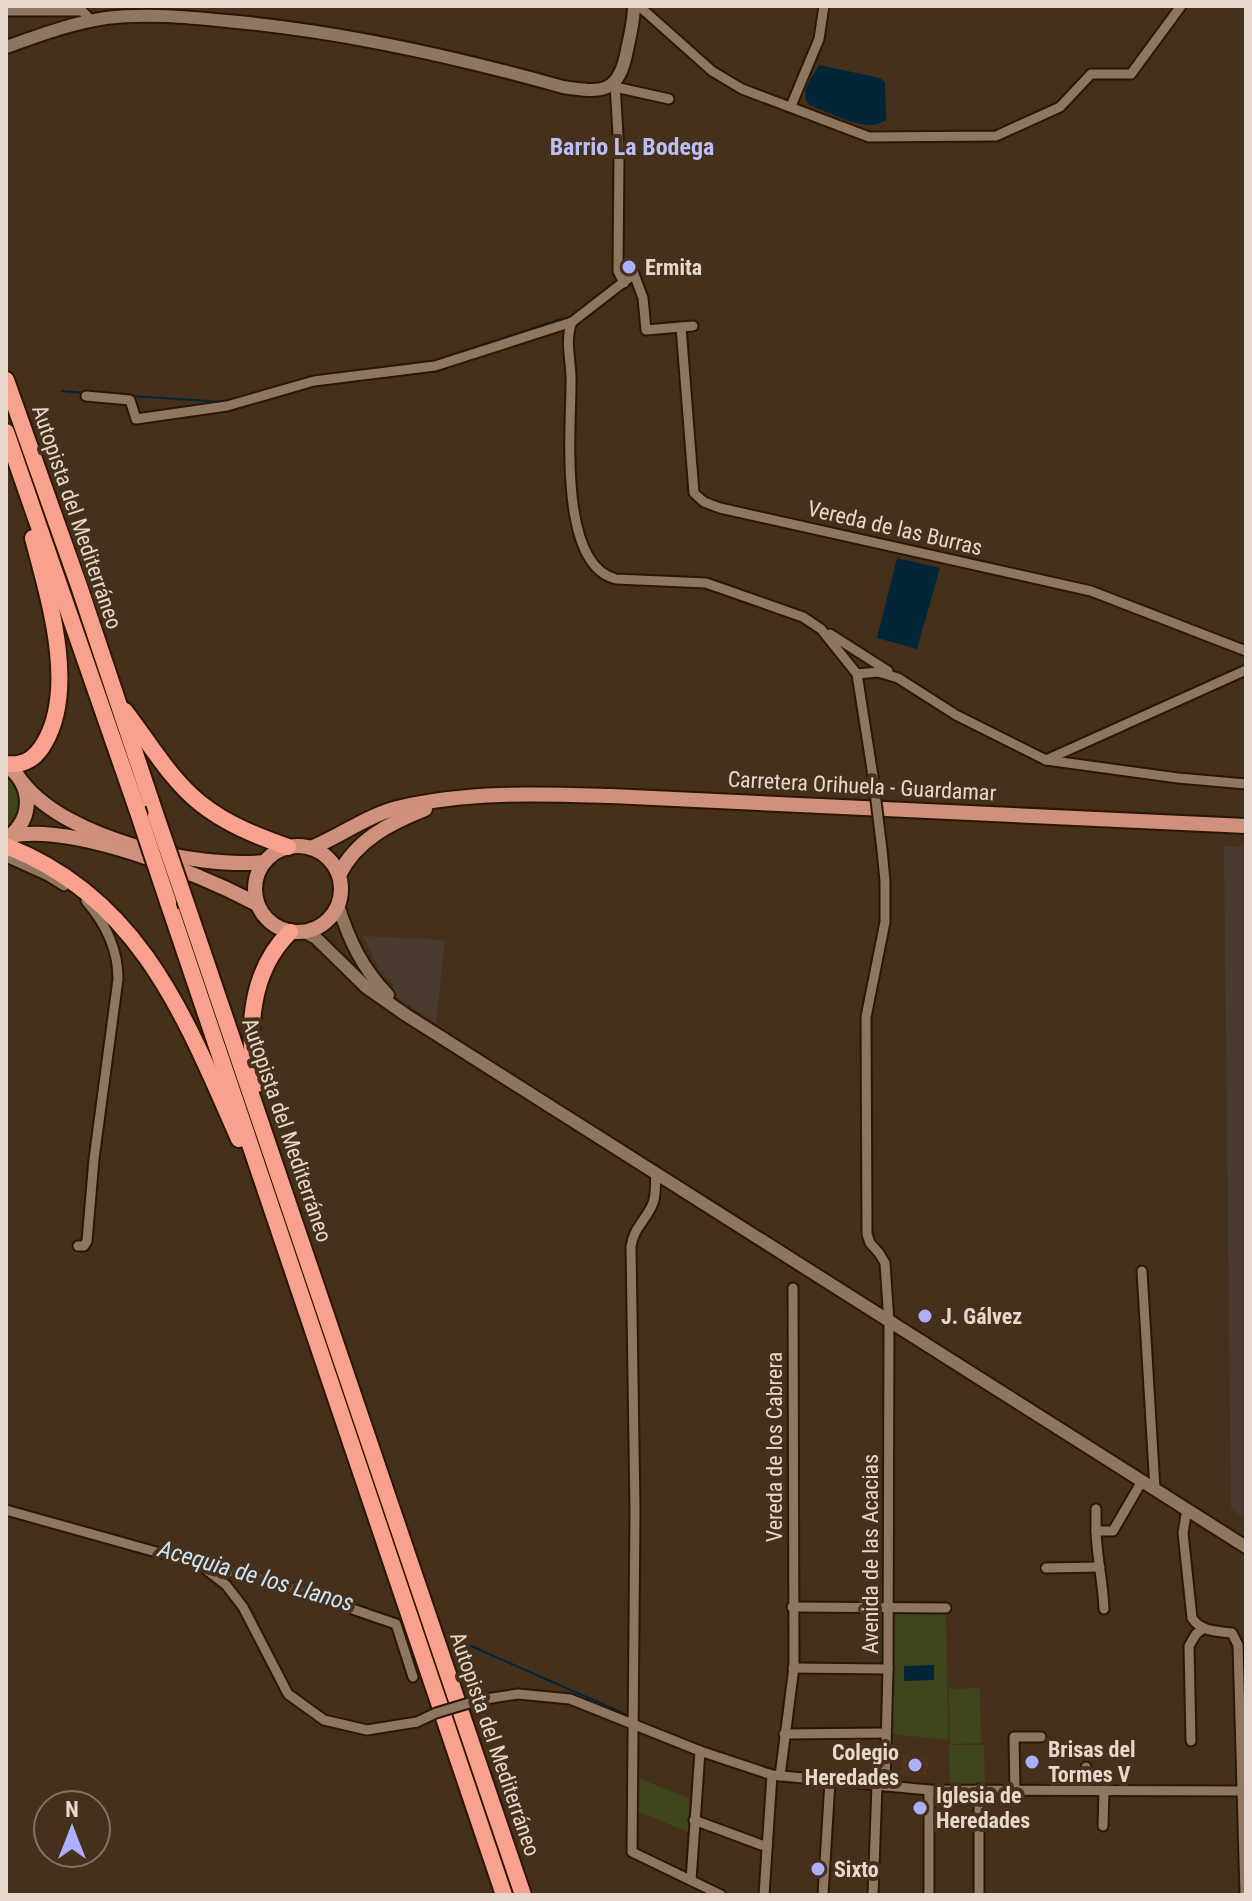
<svg xmlns="http://www.w3.org/2000/svg" width="1252" height="1901" viewBox="0 0 1252 1901" font-family="'Roboto Condensed',sans-serif">
<style>
.industrial{fill:#483a2c}
.built{fill:#4f341b}
.green{fill:#3f441a}
.water{fill:#032538}
.lines{fill:none;stroke-linecap:round;stroke-linejoin:round}
.stream{stroke:#032538;stroke-width:2}
.street-casing{stroke:#2b1704;stroke-width:13}
.secondary-casing{stroke:#2b1704;stroke-width:16}
.primary-casing{stroke:#2b1704;stroke-width:18}
.highway-casing{stroke:#2b1704;stroke-width:20}
.street{stroke:#8f7660;stroke-width:9}
.secondary{stroke:#8f7660;stroke-width:12}
.primary{stroke:#cf907c;stroke-width:14}
.highway{stroke:#f9a18f;stroke-width:16}
.street-bridge-casing{stroke:#2b1704;stroke-width:13;stroke-linecap:butt}
.highway-bridge-casing{stroke:#2b1704;stroke-width:20;stroke-linecap:butt}
.street-bridge{stroke:#8f7660;stroke-width:9}
.highway-bridge{stroke:#f9a18f;stroke-width:16}
.poi-dot{fill:#acaffb;stroke:#45301c;stroke-width:3}
.labels{text-anchor:middle;dominant-baseline:central;stroke-width:8;stroke-linejoin:round;paint-order:stroke}
.poi-label{font-size:22px;font-weight:bold;fill:#e6d8cc;stroke:#45301c;text-anchor:start}
.street-label{font-size:22px;fill:#e6d8cc;stroke:#45301c}
.neighbourhood-label{font-size:24px;font-weight:bold;fill:#bbbef7;stroke:#45301c}
.water-label{font-size:24px;font-style:italic;fill:#cae5f7;stroke:#45301c}
</style>
<rect width="100%" height="100%" fill="#45301c"/>
<g class="industrial">
<path d="M1224,846L1246,847V1518L1231,1509Z"/>
<path d="M363,936L445,940L436,1024L392,993L394,985L380,971Z"/>
</g>
<path class="built" d="M902,1755L928,1756L927,1775L901,1774Z"/>
<g class="green">
<path d="M6,775C25,791 24,815 6,831Z"/>
<path d="M896,1614H946L948,1740L892,1734L893,1618Z"/>
<path d="M980,1688L981,1743L950,1744L949,1689Z"/>
<path d="M949,1745H984L985,1784H950Z"/>
<path d="M636,1777L690,1799L688,1832L637,1811Z"/>
</g>
<g class="water">
<path d="M819,65L880,78L885,82L886,120C867,135 830,112 809,105C799,91 812,78 819,65Z"/>
<path d="M897,558L940,568L917,649L877,638Z"/>
<path d="M934,1665V1680L904,1681V1666Z"/>
</g>
<g class="lines">
<g class="stream">
<path d="M430,362L561,319"/>
<path d="M62,391L85,393"/>
<path d="M131,396L224,402"/>
<path d="M171,1552L285,1579L376,1612"/>
<path d="M471,1646L625,1714"/>
</g>
<defs>
<g id="street">
<path d="M639,6L712,71L742,89L869,137L996,136L1060,107L1091,74H1131L1181,6"/>
<path d="M6,11H82L92,21"/>
<path d="M615,83L619,153L618,271L624,283"/>
<path d="M615,87L669,99"/>
<path d="M791,106L819,39L824,6"/>
<path d="M572,322C564,341 572,363 571,384C571,429 558,565 616,579L706,583L803,617L821,629L857,674L873,776"/>
<path d="M681,327L694,493L704,502L720,508L1091,591L1246,651"/>
<path d="M86,396L130,400L136,419L227,406L314,381L435,366L572,322L634,274L643,298L646,330L693,326"/>
<path d="M830,634L888,671"/>
<path d="M857,674L878,672L898,678L956,715L1046,760L1178,778L1246,784"/>
<path d="M1046,760L1246,670"/>
<path d="M882,850L885,881V922L866,1017L867,1234L870,1243L879,1253L885,1263L889,1322L888,1669L885,1786"/>
<path d="M6,857L48,876L64,886"/>
<path d="M656,1174C655,1182 656,1192 654,1200C649,1218 633,1227 631,1247L635,1510L632,1852L721,1895"/>
<path d="M78,1246H84L87,1241L94,1159L118,979C118,949 106,924 86,901"/>
<path d="M1142,1271L1155,1489"/>
<path d="M1096,1509V1531"/>
<path d="M1187,1509L1183,1533L1192,1618C1201,1632 1217,1631 1232,1633L1238,1645L1245,1895"/>
<path d="M6,1510L199,1564L226,1585L243,1607L288,1694L324,1720L367,1730L417,1722"/>
<path d="M206,1566L271,1581L396,1624L413,1677"/>
<path d="M1046,1568L1100,1567"/>
<path d="M792,1607L946,1608"/>
<path d="M1104,1609C1103,1582 1097,1559 1096,1531H1113L1142,1481"/>
<path d="M793,1668L888,1669"/>
<path d="M479,1700L518,1694L570,1699L700,1751L772,1775L929,1790L1246,1791"/>
<path d="M784,1734L886,1733"/>
<path d="M1191,1741L1189,1646L1196,1634L1204,1628"/>
<path d="M780,1776L794,1667L793,1288"/>
<path d="M979,1789V1895"/>
<path d="M1015,1790L1014,1737H1041"/>
<path d="M1086,1790V1767"/>
<path d="M694,1820L767,1847"/>
<path d="M1103,1826L1104,1790"/>
<path d="M691,1880L700,1751"/>
<path d="M764,1895L772,1775"/>
<path d="M823,1895L830,1781"/>
<path d="M873,1895L877,1785"/>
<path d="M929,1895V1790"/>
</g>
<g id="secondary">
<path d="M6,47C38,36 71,23 106,18C146,13 187,17 227,21C341,31 453,56 563,87C602,93 619,94 627,50C630,36 634,21 634,6"/>
<path d="M338,905C349,940 362,968 388,995"/>
<path d="M305,932L316,938L366,987L406,1015L1246,1547"/>
</g>
<g id="primary">
<path d="M6,765C33,785 34,817 8,838"/>
<path d="M23,783C67,839 196,869 264,862"/>
<path d="M10,836C74,823 200,874 257,904"/>
<circle cx="298" cy="889" r="43"/>
<path d="M311,848C341,836 369,814 401,807C470,791 541,794 611,796L1246,826"/>
<path d="M339,875C356,840 390,823 425,809"/>
</g>
<g id="highway">
<path d="M6,380L79,586L156,816"/>
<path d="M6,432L137,809"/>
<path d="M125,711C148,741 170,779 200,803C226,824 257,836 288,847"/>
<path d="M6,764C25,766 36,758 45,742C77,686 48,596 33,538"/>
<path d="M6,846C140,898 185,1017 239,1139"/>
<path d="M168,902L504,1895"/>
<path d="M187,906L523,1895"/>
<path d="M257,1084C246,1031 250,971 290,932"/>
</g>
</defs>
<use href="#street" class="street-casing"/>
<use href="#secondary" class="secondary-casing"/>
<use href="#primary" class="primary-casing"/>
<use href="#highway" class="highway-casing"/>
<use href="#street" class="street"/>
<use href="#secondary" class="secondary"/>
<use href="#primary" class="primary"/>
<use href="#highway" class="highway"/>
<defs>
<g id="street-bridge">
<path d="M873,776L882,850"/>
<path d="M417,1722L436,1713L479,1700"/>
</g>
<g id="highway-bridge">
<path d="M137,809L168,902"/>
<path d="M156,816L187,906"/>
</g>
</defs>
<use href="#street-bridge" class="street-bridge-casing"/>
<use href="#highway-bridge" class="highway-bridge-casing"/>
<use href="#street-bridge" class="street-bridge"/>
<use href="#highway-bridge" class="highway-bridge"/>
</g>
<g class="poi-dot">
<circle cx="629" cy="267" r="8"/>
<circle cx="925" cy="1316" r="8"/>
<circle cx="1032" cy="1762" r="8"/>
<circle cx="915" cy="1765" r="8"/>
<circle cx="920" cy="1808" r="8"/>
<circle cx="818" cy="1869" r="8"/>
</g>
<g class="labels">
<g class="poi-label">
<text x="645" y="267">Ermita</text>
<text x="941" y="1316">J. Gálvez</text>
<text x="1048" y="1749">Brisas del<tspan x="1048" dy="25">Tormes V</tspan></text>
<text x="899" y="1752" text-anchor="end">Colegio<tspan x="899" dy="25">Heredades</tspan></text>
<text x="936" y="1795">Iglesia de<tspan x="936" dy="25">Heredades</tspan></text>
<text x="834" y="1869">Sixto</text>
</g>
<g class="street-label">
<text transform="translate(77 517) rotate(71)">Autopista del Mediterráneo</text>
<text transform="translate(895 528) rotate(13)">Vereda de las Burras</text>
<text transform="translate(862 786) rotate(3)">Carretera Orihuela - Guardamar</text>
<text transform="translate(287 1130) rotate(71)">Autopista del Mediterráneo</text>
<text transform="translate(774 1447) rotate(-90)">Vereda de los Cabrera</text>
<text transform="translate(870 1554) rotate(-90)">Avenida de las Acacias</text>
<text transform="translate(495 1744) rotate(71)">Autopista del Mediterráneo</text>
</g>
<g class="neighbourhood-label">
<text x="632" y="147">Barrio La Bodega</text>
</g>
<g class="water-label">
<text transform="translate(256 1576) rotate(16)">Acequia de los Llanos</text>
</g>
</g>
<rect width="1252" height="1901" fill="none" stroke="#e6d8cc" stroke-width="16"/>
<g transform="translate(72 1829)"><circle r="38" fill="#45301c" stroke="#857362" stroke-width="2"/>
<path d="M0-6L14 30L0 20L-14 30Z" fill="#acaffb"/>
<text y="-12" font-size="22" font-weight="bold" text-anchor="middle" fill="#e6d8cc">N</text>
</g>
</svg>
